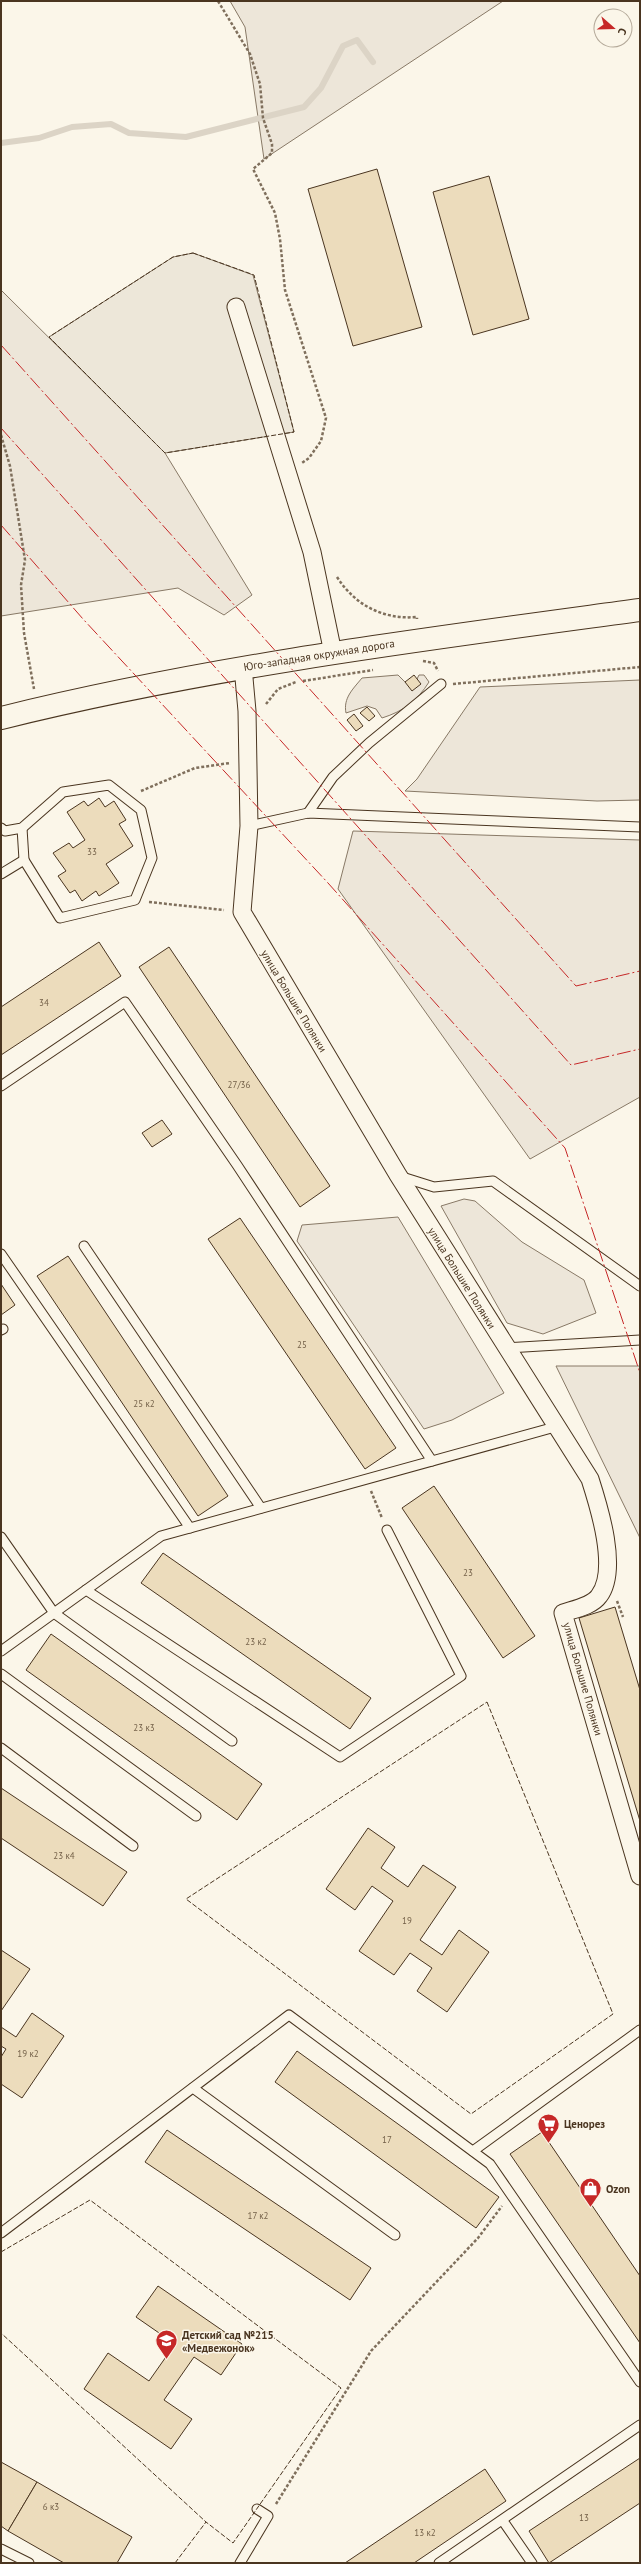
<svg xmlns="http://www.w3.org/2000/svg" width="641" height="2564" viewBox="0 0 641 2564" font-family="'PT Sans',sans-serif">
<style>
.green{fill:#ede6d9;stroke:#887966}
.parking{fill:#ede7d9;stroke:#887966}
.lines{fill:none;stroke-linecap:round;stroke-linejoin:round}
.stream{stroke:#dcd4c6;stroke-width:6}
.building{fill:#ecdcbc;stroke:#4a3520}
.lane-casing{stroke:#4a3520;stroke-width:11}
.street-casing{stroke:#4a3520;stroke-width:19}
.highway-casing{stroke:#4a3520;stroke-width:24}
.path{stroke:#7f6f5c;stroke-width:2.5;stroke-dasharray:3 2;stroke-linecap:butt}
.lane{stroke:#fbf6e9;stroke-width:9}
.street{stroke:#fbf6e9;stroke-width:17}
.highway{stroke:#fbf6e9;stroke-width:22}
.fence{stroke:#4a3520;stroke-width:1;stroke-dasharray:5 2;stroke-linecap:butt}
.power{stroke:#c62828;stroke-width:1;stroke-dasharray:14 3 2 3;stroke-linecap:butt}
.labels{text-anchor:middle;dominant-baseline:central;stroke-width:3;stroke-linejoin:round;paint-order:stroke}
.number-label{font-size:9px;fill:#725f47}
.street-label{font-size:11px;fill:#4a3520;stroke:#fbf6e9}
.poi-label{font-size:11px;font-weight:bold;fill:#4a3520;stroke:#fbf6e9;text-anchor:start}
</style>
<rect width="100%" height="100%" fill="#fbf6e9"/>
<g class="green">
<path d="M230,1H503L264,159L245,27Z"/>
<path d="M1,290L165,453L252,595L224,615L178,588L1,616Z"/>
<path d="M398,675L405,682L417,679L419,675H424L429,682C417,701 404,711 382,718L376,709L367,706L346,713C343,698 353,689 362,678Z"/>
<path d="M640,680V800L597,801L405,791L417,779L480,687Z"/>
<path d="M353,831L640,840V1097L530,1159L338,889Z"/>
<path d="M464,1199L475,1201L522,1242L584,1280L596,1313L543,1334L507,1323L441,1206Z"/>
<path d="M398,1217L504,1393L452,1420L424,1429L297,1241L302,1225Z"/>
<path d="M556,1366H640V1538Z"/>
</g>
<path class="parking" d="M193,253L253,275L294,432L165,453L49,337L173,257Z"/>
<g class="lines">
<path class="stream" d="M1,143L39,138L72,127L111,124L129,133L186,137L304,107L321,88L343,46L357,40L373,62"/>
</g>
<g class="building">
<path d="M377,169L422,327L353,346L308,189Z"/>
<path d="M489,176L529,319L473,335L433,192Z"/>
<path d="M414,675L421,684L412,691L405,682Z"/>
<path d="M367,707L375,716L369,721L360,713Z"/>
<path d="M354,714L363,726L356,731L347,720Z"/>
<path d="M99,798L105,807L114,801L126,820L119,824L133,846L106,864L119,883L99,896L96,891L82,901L75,890L70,893L58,876L66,871L53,853L69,843L73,848L85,840L67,812L84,801L88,806Z"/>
<path d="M99,942L121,976L1,1055V1007Z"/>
<path d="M169,947L330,1186L300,1207L139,967Z"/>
<path d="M162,1120L172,1134L152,1147L142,1133Z"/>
<path d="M240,1218L396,1448L365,1469L208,1239Z"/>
<path d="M68,1256L228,1496L198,1516L37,1276Z"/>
<path d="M1,1284L15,1305L1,1315Z"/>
<path d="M434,1486L535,1636L503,1658L402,1508Z"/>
<path d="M163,1553L371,1698L350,1729L141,1583Z"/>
<path d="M615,1607L640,1690V1821L579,1618Z"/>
<path d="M51,1634L262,1784L237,1820L26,1670Z"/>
<path d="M1,1788L127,1872L103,1906L1,1838Z"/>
<path d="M368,1828L395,1847L381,1868L408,1887L423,1865L456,1887L420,1940L442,1955L459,1930L489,1952L447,2012L417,1991L432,1968L410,1953L394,1975L359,1951L393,1901L372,1886L355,1910L326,1889Z"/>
<path d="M1,1950L30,1969L1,2011Z"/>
<path d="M32,2013L64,2036L22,2098L1,2084V2057L6,2049L1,2046V2027L16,2037Z"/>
<path d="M297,2051L499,2197L476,2228L275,2082Z"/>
<path d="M167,2130L371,2268L350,2300L145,2162Z"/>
<path d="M542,2132L640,2276V2343L510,2154Z"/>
<path d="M158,2286L242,2344L221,2375L194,2357L164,2400L192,2419L171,2449L84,2389L108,2353L149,2381L175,2344L136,2317Z"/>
<path d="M640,2458V2503L549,2563L529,2531Z"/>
<path d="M1,2462L37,2482L8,2531L1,2526Z"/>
<path d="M485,2469L506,2501L414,2563H345Z"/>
<path d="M37,2482L132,2537L117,2563H64L8,2531Z"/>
</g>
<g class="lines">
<defs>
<g id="lane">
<path d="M308,813L333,777L369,743L441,684"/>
<path d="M249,826L308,813L640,827"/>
<path d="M1,828L5,831L22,828L63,792L109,785L141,810L152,858L135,900L60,918L24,860L1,874"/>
<path d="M22,828L24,860"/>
<path d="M1,1086L125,1002L237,1165L432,1461"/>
<path d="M399,1176L434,1187L493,1181L640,1286"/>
<path d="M84,1246L261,1508"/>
<path d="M1,1254L190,1528"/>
<path d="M1,1330L3,1329"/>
<path d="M506,1348L640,1340"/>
<path d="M1,1537L54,1613L232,1741"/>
<path d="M86,1590L340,1757L461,1676L387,1530"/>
<path d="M1,1651L161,1536L555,1427"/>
<path d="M1,1674L196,1816"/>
<path d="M1,1748L133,1846"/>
<path d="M193,2088L395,2235"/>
<path d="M473,2151L640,2030"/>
<path d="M1,2233L289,2015L490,2164L640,2382"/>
<path d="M503,2521L532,2563"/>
<path d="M1,2549L29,2563"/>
<path d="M240,2563L268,2516L257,2509"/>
<path d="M439,2563L640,2425"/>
</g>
<g id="street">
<path d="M236,307L312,552L333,653"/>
<path d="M243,667L247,711L249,826L242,912L398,1175L590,1479C599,1507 619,1570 599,1596C592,1606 575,1609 563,1613L640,1876"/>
</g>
<path id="highway" d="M1,718C211,666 426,639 640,610"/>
</defs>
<use href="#lane" class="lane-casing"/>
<use href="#street" class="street-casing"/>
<use href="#highway" class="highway-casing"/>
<g class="path">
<path d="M218,1L250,54L260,84L263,118L272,144V153L253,169L275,213L280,239L285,290L326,418L321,441L309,458L302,463"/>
<path d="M1,435L10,466L25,560L21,585L24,633L34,689"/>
<path d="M337,577C355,605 383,620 417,617V619"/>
<path d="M423,661L434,663L438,671"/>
<path d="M303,681L373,670"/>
<path d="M453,684L640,667"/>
<path d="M266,704L278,689L296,682"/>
<path d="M141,791L195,768L230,763"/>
<path d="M149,902L224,910"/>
<path d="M371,1491L382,1518"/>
<path d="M617,1601L623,1617"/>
<path d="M276,2504L371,2351L478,2238L502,2206"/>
</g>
<use href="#lane" class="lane"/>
<use href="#street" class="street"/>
<use href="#highway" class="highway"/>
<g class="fence">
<path d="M193,253L254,275L294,432L165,453L49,337L173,257Z"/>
<path d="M487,1702L613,2014L471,2114L186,1899Z"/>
<path d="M1,2252L90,2200L341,2388L233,2543L206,2522L1,2333"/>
<path d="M175,2563L206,2522"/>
</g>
<g class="power">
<path d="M1,345L576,986L640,971"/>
<path d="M1,428L571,1065L640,1049"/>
<path d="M1,525L83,619L328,883L565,1148L640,1373"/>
</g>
</g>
<defs>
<symbol id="supermarket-pin" viewBox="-11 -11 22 30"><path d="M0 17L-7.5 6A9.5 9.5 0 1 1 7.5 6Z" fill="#c62828" stroke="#fbf6e9"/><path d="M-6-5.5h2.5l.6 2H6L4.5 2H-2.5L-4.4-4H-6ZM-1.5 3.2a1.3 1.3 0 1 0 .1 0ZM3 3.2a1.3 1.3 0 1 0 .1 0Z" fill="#fff"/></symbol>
<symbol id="shop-pin" viewBox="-11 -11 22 30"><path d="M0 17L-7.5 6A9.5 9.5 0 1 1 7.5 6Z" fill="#c62828" stroke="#fbf6e9"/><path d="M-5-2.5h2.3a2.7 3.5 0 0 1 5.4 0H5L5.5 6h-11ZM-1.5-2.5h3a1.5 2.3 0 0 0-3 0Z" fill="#fff"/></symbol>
<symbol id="school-pin" viewBox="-11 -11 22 30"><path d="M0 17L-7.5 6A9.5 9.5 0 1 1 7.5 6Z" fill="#c62828" stroke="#fbf6e9"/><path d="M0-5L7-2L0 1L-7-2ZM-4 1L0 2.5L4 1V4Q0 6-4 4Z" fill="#fff"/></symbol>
</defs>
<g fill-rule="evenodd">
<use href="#supermarket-pin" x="536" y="2112" width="25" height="34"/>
<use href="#shop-pin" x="578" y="2176" width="25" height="34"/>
<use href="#school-pin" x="154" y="2328" width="25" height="34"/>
</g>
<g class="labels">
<g class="number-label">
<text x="92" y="851">33</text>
<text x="44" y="1002">34</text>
<text x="239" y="1084">27/36</text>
<text x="302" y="1344">25</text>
<text x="144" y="1403">25 к2</text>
<text x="468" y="1572">23</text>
<text x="256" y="1641">23 к2</text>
<text x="144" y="1727">23 к3</text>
<text x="64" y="1855">23 к4</text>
<text x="407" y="1920">19</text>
<text x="28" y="2053">19 к2</text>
<text x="387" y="2139">17</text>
<text x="258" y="2215">17 к2</text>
<text x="51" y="2506">6 к3</text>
<text x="584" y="2517">13</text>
<text x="425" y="2532">13 к2</text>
</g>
<g class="street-label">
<text transform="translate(319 655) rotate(-9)">Юго-западная окружная дорога</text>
<text transform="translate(294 1001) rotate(59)">улица Большие Полянки</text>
<text transform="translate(462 1278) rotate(58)">улица Большие Полянки</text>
<text transform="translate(583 1679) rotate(74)">улица Большие Полянки</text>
</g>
<g class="poi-label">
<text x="564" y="2124">Ценорез</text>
<text x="606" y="2189">Ozon</text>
<text x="182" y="2335">Детский сад №215<tspan x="182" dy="13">«Медвежонок»</tspan></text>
</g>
</g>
<rect width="641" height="2564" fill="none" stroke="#4a3520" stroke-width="4"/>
<g transform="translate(613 28) rotate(110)"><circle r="19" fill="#fbf6e9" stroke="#b4a999"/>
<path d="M0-3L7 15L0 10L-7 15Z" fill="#c62828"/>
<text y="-6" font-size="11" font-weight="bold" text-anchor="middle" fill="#4a3520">С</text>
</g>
</svg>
